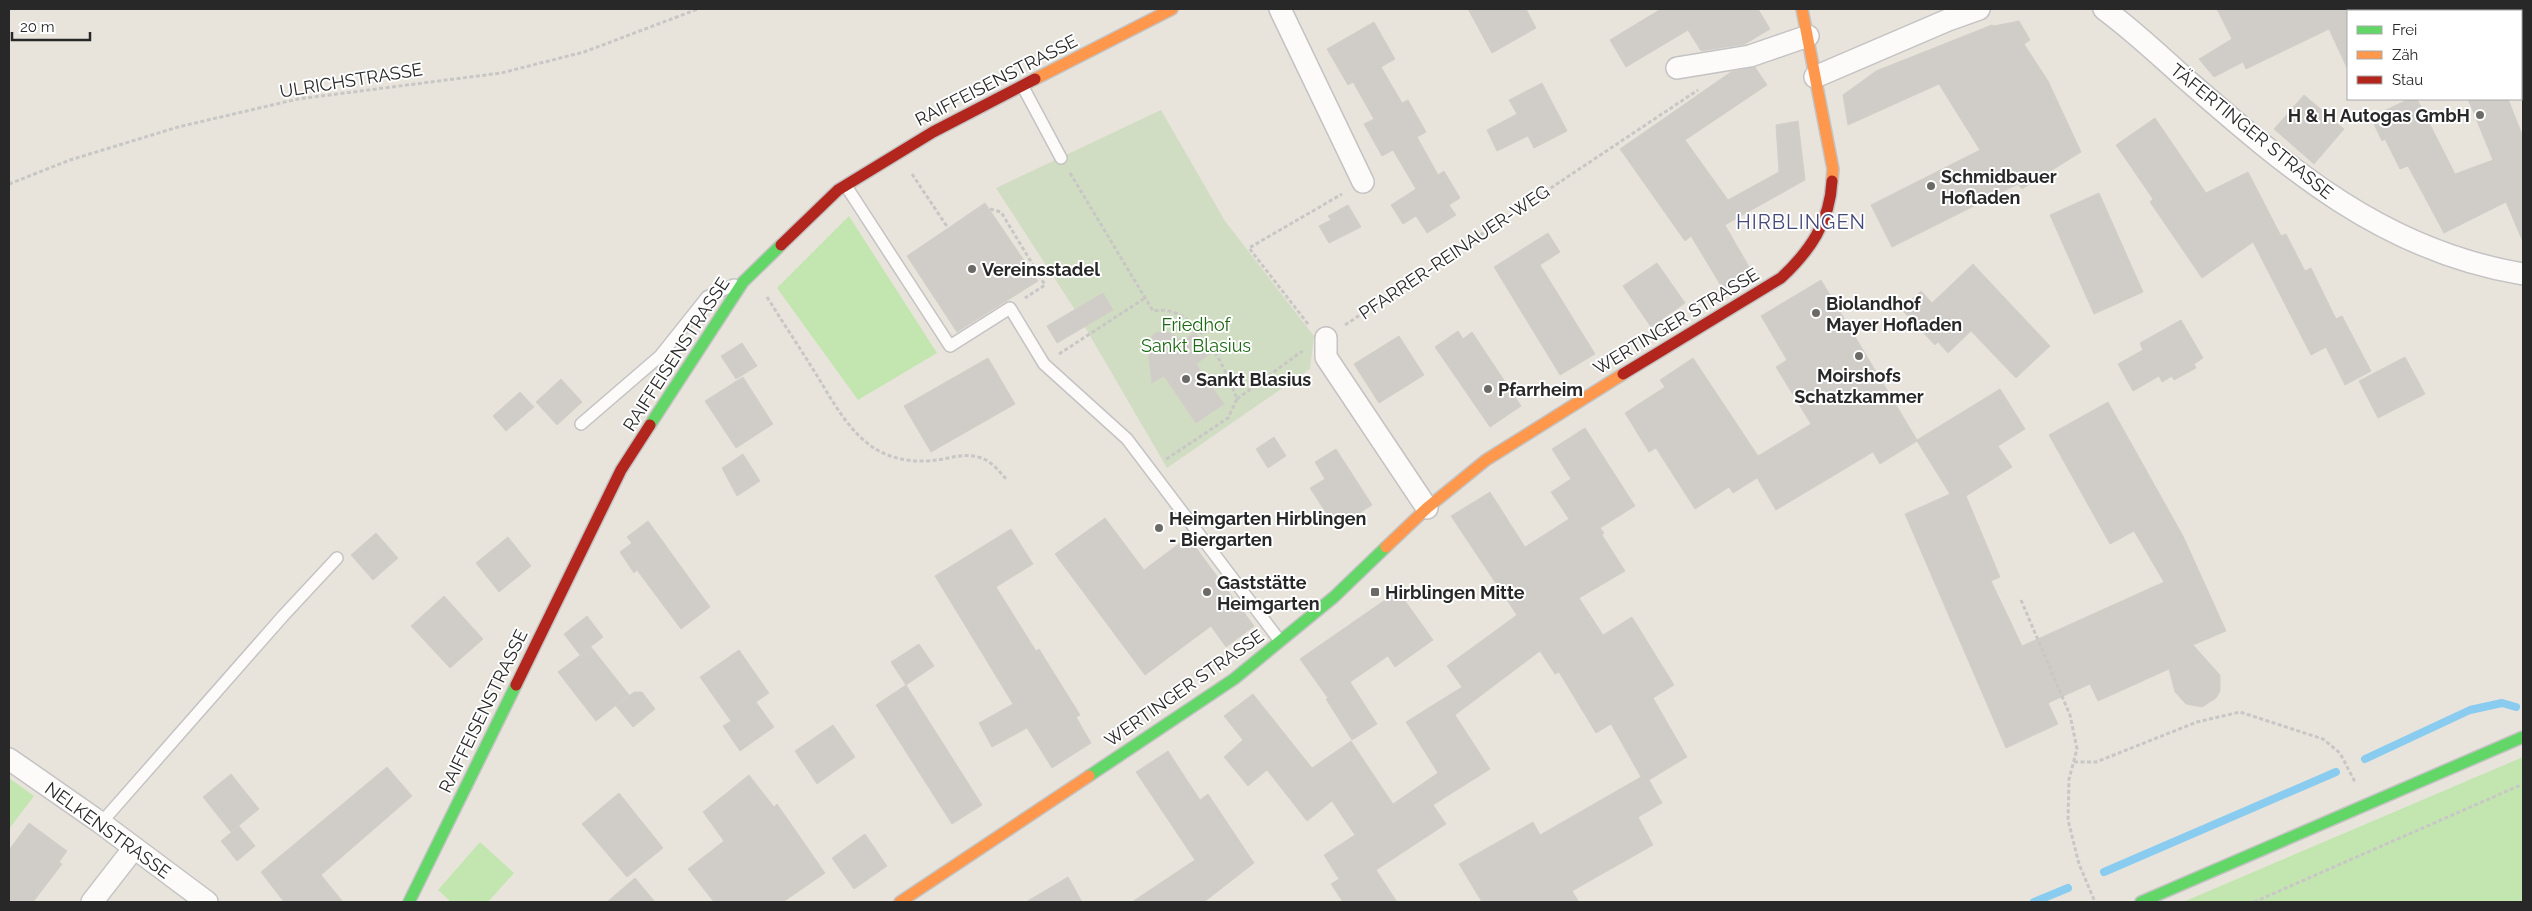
<svg xmlns="http://www.w3.org/2000/svg" width="2532" height="911" viewBox="0 0 2532 911" font-family="Raleway,sans-serif">
<style>
.green{fill:#c3e6b1}
.cemetery{fill:#d1ddc2}
.lines{fill:none;stroke-linecap:round;stroke-linejoin:round}
.stream{stroke:#89ccf0;stroke-width:8}
.building{fill:#d0cdc8;stroke:#d2cfc9}
.lane-casing{stroke:#c4c3c3;stroke-width:14}
.street-casing{stroke:#c4c3c3;stroke-width:24}
.fast-casing{stroke:#c4c3c3;stroke-width:14}
.slow-casing{stroke:#c4c3c3;stroke-width:14}
.jam-casing{stroke:#c4c3c3;stroke-width:14}
.path{stroke:#c8c7c6;stroke-width:3;stroke-dasharray:4 2.5;stroke-linecap:butt}
.lane{stroke:#fcfbfa;stroke-width:11}
.street{stroke:#fcfbfa;stroke-width:21}
.fast{stroke:#63d668;stroke-width:11}
.slow{stroke:#ff974d;stroke-width:11}
.jam{stroke:#b3261e;stroke-width:11}
.poi-dot{fill:#6b6a67;stroke:#fff;stroke-width:2}
.labels{text-anchor:middle;dominant-baseline:central;stroke-width:4;stroke-linejoin:round;paint-order:stroke}
.street-label{font-size:18px;fill:#282828;stroke:#fff}
.poi-label{font-size:18px;font-weight:bold;fill:#282828;stroke:#fff;text-anchor:start}
.park-label{font-size:18px;fill:#1d6913;stroke:#fff}
.quarter-label{font-size:20px;letter-spacing:1px;fill:#454a7c;stroke:#fff}
</style>
<rect width="100%" height="100%" fill="#e8e4dc"/>
<g class="green">
<path d="M849,216L937,353L858,400L777,288Z"/>
<path d="M2523,757V902H2183Z"/>
<path d="M9,778L34,796L9,829Z"/>
<path d="M480,842L514,873L488,902H451L438,890Z"/>
</g>
<path class="cemetery" d="M1161,110L1225,221L1314,336L1310,369L1167,468L1075,310L996,188Z"/>
<g class="lines">
<g class="stream">
<path d="M2365,759L2470,710L2502,703L2516,707"/>
<path d="M2104,872L2336,772"/>
<path d="M2034,902L2068,888"/>
</g>
</g>
<g class="building">
<path d="M1468,9H1526L1536,28L1492,53Z"/>
<path d="M1661,9H1758L1770,29L1745,44L1701,51L1688,30L1626,67L1610,40Z"/>
<path d="M2217,9H2373L2368,11H2348V70L2329,29L2246,69L2243,62L2214,77L2199,59L2232,39Z"/>
<path d="M2019,21L2030,40L2024,44L2048,81L2081,152L2022,189L2018,184L1892,247L1871,205L1980,150L1939,84L1848,125L1843,95L1876,71L1992,25L1994,26Z"/>
<path d="M1374,22L1395,59L1381,67L1402,103L1408,100L1426,132L1417,137L1438,175L1444,171L1460,198L1449,205L1456,215L1427,233L1416,216L1403,224L1391,205L1416,189L1393,150L1382,156L1364,124L1374,119L1353,82L1348,85L1327,49Z"/>
<path d="M1755,67L1767,85L1685,140L1728,200L1779,172L1776,125L1798,121L1805,180L1725,225L1752,272L1723,289L1691,236L1685,241L1620,149L1731,72Z"/>
<path d="M1542,83L1567,131L1534,148L1528,136L1497,151L1487,130L1517,114L1509,100Z"/>
<path d="M2304,95L2344,129L2314,164L2274,129Z"/>
<path d="M2409,99H2417L2455,174L2493,160L2468,99H2508L2523,137V242L2506,202L2444,233L2408,166L2400,169L2385,139L2382,141L2374,124L2384,111Z"/>
<path d="M2155,118L2206,193L2248,172L2281,236L2286,234L2305,271L2311,268L2336,319L2342,316L2371,371L2345,385L2326,347L2311,355L2253,242L2202,278L2150,202L2153,199L2116,145Z"/>
<path d="M2099,193L2143,292L2094,314L2050,215Z"/>
<path d="M985,203L1038,281L957,332L907,256Z"/>
<path d="M1348,205L1361,227L1329,243L1319,226L1331,220L1328,216Z"/>
<path d="M1548,233L1560,252L1540,265L1595,354L1560,375L1494,267Z"/>
<path d="M1657,263L1685,303L1651,327L1623,286Z"/>
<path d="M1973,264L2050,346L2016,378L1971,331L1948,353L1938,342L1935,345L1901,309L1921,291L1932,303Z"/>
<path d="M1821,280L1917,440L2000,389L2025,429L1998,446L2012,467L1966,496L2000,577L1991,581L2022,646L2164,582L2134,531L2110,544L2049,435L2108,402L2183,536L2226,631L2193,645L2220,675V691L2216,698L2202,707L2186,704L2175,692L2169,669L2098,701L2090,684L2048,703L2058,724L2006,748L1905,514L1950,494L1917,441L1880,464L1873,452L1776,510L1757,478L1733,493L1729,487L1695,509L1656,448L1649,452L1625,413L1665,387L1660,380L1693,358L1758,456L1811,424L1776,367L1787,360L1761,316Z"/>
<path d="M1103,293L1113,310L1057,343L1047,326Z"/>
<path d="M2181,320L2203,358L2194,364L2196,368L2174,380L2172,376L2162,382L2159,376L2133,391L2118,364L2143,350L2140,343Z"/>
<path d="M1458,331L1463,339L1472,332L1521,406L1490,427L1435,347Z"/>
<path d="M1159,332L1170,333L1183,341L1195,332L1210,354L1196,364L1224,404L1196,423L1164,376L1152,383L1147,343L1154,334Z"/>
<path d="M1399,336L1424,375L1379,403L1354,364Z"/>
<path d="M742,343L757,366L736,379L721,356Z"/>
<path d="M2405,357L2425,394L2378,418L2359,381Z"/>
<path d="M988,358L1015,404L931,452L904,406Z"/>
<path d="M743,377L773,424L736,448L705,401Z"/>
<path d="M561,379L582,402L557,425L536,402Z"/>
<path d="M520,392L534,407L506,431L493,416Z"/>
<path d="M1585,428L1635,506L1600,528L1604,533L1602,535L1625,571L1579,598L1603,635L1632,617L1674,685L1653,698L1687,757L1649,780L1662,803L1638,817L1653,845L1572,891L1579,902H1482L1459,864L1533,822L1540,835L1641,777L1611,724L1596,733L1559,672L1555,674L1540,651L1455,715L1490,769L1433,805L1446,824L1376,870L1397,902H1343L1331,884L1339,879L1324,855L1355,835L1332,801L1307,821L1267,770L1248,786L1224,757L1243,740L1224,716L1253,694L1312,768L1351,741L1393,804L1438,773L1406,722L1462,687L1447,666L1517,615L1451,516L1490,492L1525,547L1569,519L1551,492L1571,479L1552,449Z"/>
<path d="M1274,437L1286,456L1268,468L1256,449Z"/>
<path d="M1336,449L1372,505L1336,528L1310,488L1325,479L1315,462Z"/>
<path d="M743,454L760,481L737,496L722,468Z"/>
<path d="M1105,518L1144,570L1188,537L1254,626L1226,647L1211,626L1145,675L1055,554Z"/>
<path d="M648,521L710,607L681,629L637,570L634,573L620,552L632,543L627,537Z"/>
<path d="M1011,529L1033,564L996,587L1036,651L1039,649L1080,715L1076,717L1091,743L1052,768L1027,728L992,747L979,723L1013,704L935,576Z"/>
<path d="M376,533L398,558L373,580L351,555Z"/>
<path d="M508,537L531,566L499,592L476,563Z"/>
<path d="M1398,591L1433,640L1395,667L1388,656L1350,682L1377,724L1352,740L1326,699L1328,698L1300,659Z"/>
<path d="M444,596L483,639L450,668L411,626Z"/>
<path d="M587,616L603,637L580,655L564,634Z"/>
<path d="M919,644L934,666L906,685L891,662Z"/>
<path d="M591,647L629,695L596,721L558,672Z"/>
<path d="M739,650L769,693L756,702L774,727L740,751L723,726L731,721L700,677Z"/>
<path d="M906,685L982,805L952,824L876,705Z"/>
<path d="M634,692H642L655,709L633,727L616,706Z"/>
<path d="M833,725L855,757L817,784L795,751Z"/>
<path d="M1168,751L1200,800L1208,794L1254,863L1204,902H1132L1195,860L1136,772Z"/>
<path d="M387,767L412,796L321,875L343,902H284L261,872Z"/>
<path d="M231,774L259,809L231,832L203,797Z"/>
<path d="M749,775L774,807L777,804L825,873L783,902H714L688,869L724,841L703,812Z"/>
<path d="M619,793L663,848L627,877L582,824Z"/>
<path d="M29,823L67,851L59,862L62,864L33,902H9V850Z"/>
<path d="M239,826L255,846L237,861L221,841Z"/>
<path d="M865,834L887,866L854,889L832,858Z"/>
<path d="M1068,877L1082,902H1026Z"/>
<path d="M635,878L655,902H607Z"/>
</g>
<g class="lines">
<defs>
<g id="lane">
<path d="M1023,87L1061,158"/>
<path d="M846,186L950,346L1010,308L1044,364L1127,439L1280,641"/>
<path d="M581,424L660,356L707,297L734,285"/>
<path d="M101,823L283,616L337,558"/>
</g>
<g id="street">
<path d="M1280,9L1363,182"/>
<path d="M2104,9C2134,31 2160,56 2187,80C2290,170 2384,251 2523,274"/>
<path d="M1677,68L1750,56L1808,36"/>
<path d="M1815,77L1948,20L1979,9"/>
<path d="M1326,338V357L1427,508"/>
<path d="M9,759L101,823L207,902"/>
<path d="M92,902L134,848"/>
</g>
<g id="fast">
<path d="M650,425L743,282L781,245"/>
<path d="M1089,776L1234,679L1334,597L1386,547"/>
<path d="M409,902L516,685"/>
<path d="M2141,902L2523,737"/>
</g>
<g id="slow">
<path d="M1802,9L1833,169L1832,181"/>
<path d="M1035,79L1172,9"/>
<path d="M1386,547L1427,508L1486,460L1623,374"/>
<path d="M900,902L1089,776"/>
</g>
<g id="jam">
<path d="M781,245L838,190L933,132L1035,79"/>
<path d="M1623,374L1781,278C1810,251 1830,222 1832,181"/>
<path d="M516,685L621,470L650,425"/>
</g>
</defs>
<use href="#lane" class="lane-casing"/>
<use href="#street" class="street-casing"/>
<use href="#fast" class="fast-casing"/>
<use href="#slow" class="slow-casing"/>
<use href="#jam" class="jam-casing"/>
<g class="path">
<path d="M1070,173L1153,311C1196,302 1225,367 1237,399L1228,418L1165,460"/>
<path d="M912,174L948,228"/>
<path d="M9,184L70,160L178,127L298,99L501,73L584,52L698,9"/>
<path d="M990,209L1001,212L1045,285L1025,298"/>
<path d="M767,297C783,323 800,348 816,374C832,400 848,431 874,448C892,460 917,463 937,460C951,458 964,453 978,457C991,460 999,471 1007,480"/>
<path d="M1308,324L1249,248L1342,194"/>
<path d="M1345,325L1698,90"/>
<path d="M1059,354L1145,298"/>
<path d="M1237,399L1301,352H1303"/>
<path d="M2021,600L2070,715L2077,749L2069,779L2068,820L2079,864L2095,902"/>
<path d="M2074,762H2096L2197,722L2240,712L2323,739L2340,753L2355,782"/>
<path d="M2254,902L2523,784"/>
</g>
<use href="#lane" class="lane"/>
<use href="#street" class="street"/>
<use href="#fast" class="fast"/>
<use href="#slow" class="slow"/>
<use href="#jam" class="jam"/>
</g>
<g class="poi-dot">
<circle cx="2480" cy="115" r="5"/>
<circle cx="1931" cy="186" r="5"/>
<circle cx="972" cy="269" r="5"/>
<circle cx="1816" cy="313" r="5"/>
<circle cx="1859" cy="356" r="5"/>
<circle cx="1186" cy="379" r="5"/>
<circle cx="1488" cy="389" r="5"/>
<circle cx="1159" cy="528" r="5"/>
<circle cx="1207" cy="592" r="5"/>
<rect x="1370" y="587" width="10" height="10" rx="2.5"/>
</g>
<g class="labels">
<g class="street-label">
<text transform="translate(351 80) rotate(-9)">ULRICHSTRASSE</text>
<text transform="translate(996 80) rotate(-27)">RAIFFEISENSTRASSE</text>
<text transform="translate(2252 131) rotate(39)">TÄFERTINGER STRASSE</text>
<text transform="translate(1454 252) rotate(-34)">PFARRER-REINAUER-WEG</text>
<text transform="translate(1676 321) rotate(-31)">WERTINGER STRASSE</text>
<text transform="translate(676 354) rotate(-57)">RAIFFEISENSTRASSE</text>
<text transform="translate(1184 688) rotate(-35)">WERTINGER STRASSE</text>
<text transform="translate(483 711) rotate(-64)">RAIFFEISENSTRASSE</text>
<text transform="translate(108 830) rotate(36)">NELKENSTRASSE</text>
</g>
<g class="poi-label">
<text x="2470" y="115" text-anchor="end">H &amp; H Autogas GmbH</text>
<text x="1941" y="176">Schmidbauer<tspan x="1941" dy="21">Hofladen</tspan></text>
<text x="982" y="269">Vereinsstadel</text>
<text x="1826" y="303">Biolandhof<tspan x="1826" dy="21">Mayer Hofladen</tspan></text>
<text x="1859" y="375" text-anchor="middle">Moirshofs<tspan x="1859" dy="21">Schatzkammer</tspan></text>
<text x="1196" y="379">Sankt Blasius</text>
<text x="1498" y="389">Pfarrheim</text>
<text x="1169" y="518">Heimgarten Hirblingen<tspan x="1169" dy="21">- Biergarten</tspan></text>
<text x="1217" y="582">Gaststätte<tspan x="1217" dy="21">Heimgarten</tspan></text>
<text x="1385" y="592">Hirblingen Mitte</text>
</g>
<g class="park-label">
<text x="1196" y="324">Friedhof<tspan x="1196" dy="21">Sankt Blasius</tspan></text>
</g>
<g class="quarter-label">
<text x="1801" y="222">HIRBLINGEN</text>
</g>
</g>
<rect width="2532" height="911" fill="none" stroke="#282828" stroke-width="20"/>
<rect x="2347" y="10" width="175" height="90" fill="#ffffff" stroke="#a9a9a9"/>
<rect x="2357" y="26" width="25" height="8" fill="#63d668" stroke="#a9a9a9"/>
<text x="2392" y="35" font-size="15" fill="#282828">Frei</text>
<rect x="2357" y="51" width="25" height="8" fill="#ff974d" stroke="#a9a9a9"/>
<text x="2392" y="60" font-size="15" fill="#282828">Zäh</text>
<rect x="2357" y="76" width="25" height="8" fill="#b3261e" stroke="#a9a9a9"/>
<text x="2392" y="85" font-size="15" fill="#282828">Stau</text>
<path d="M12 32v8h78v-8" fill="none" stroke="#282828" stroke-width="2.5"/>
<text x="20" y="32" font-size="15" fill="#282828" stroke="#ffffff" stroke-width="4" paint-order="stroke">20 m</text>
</svg>
